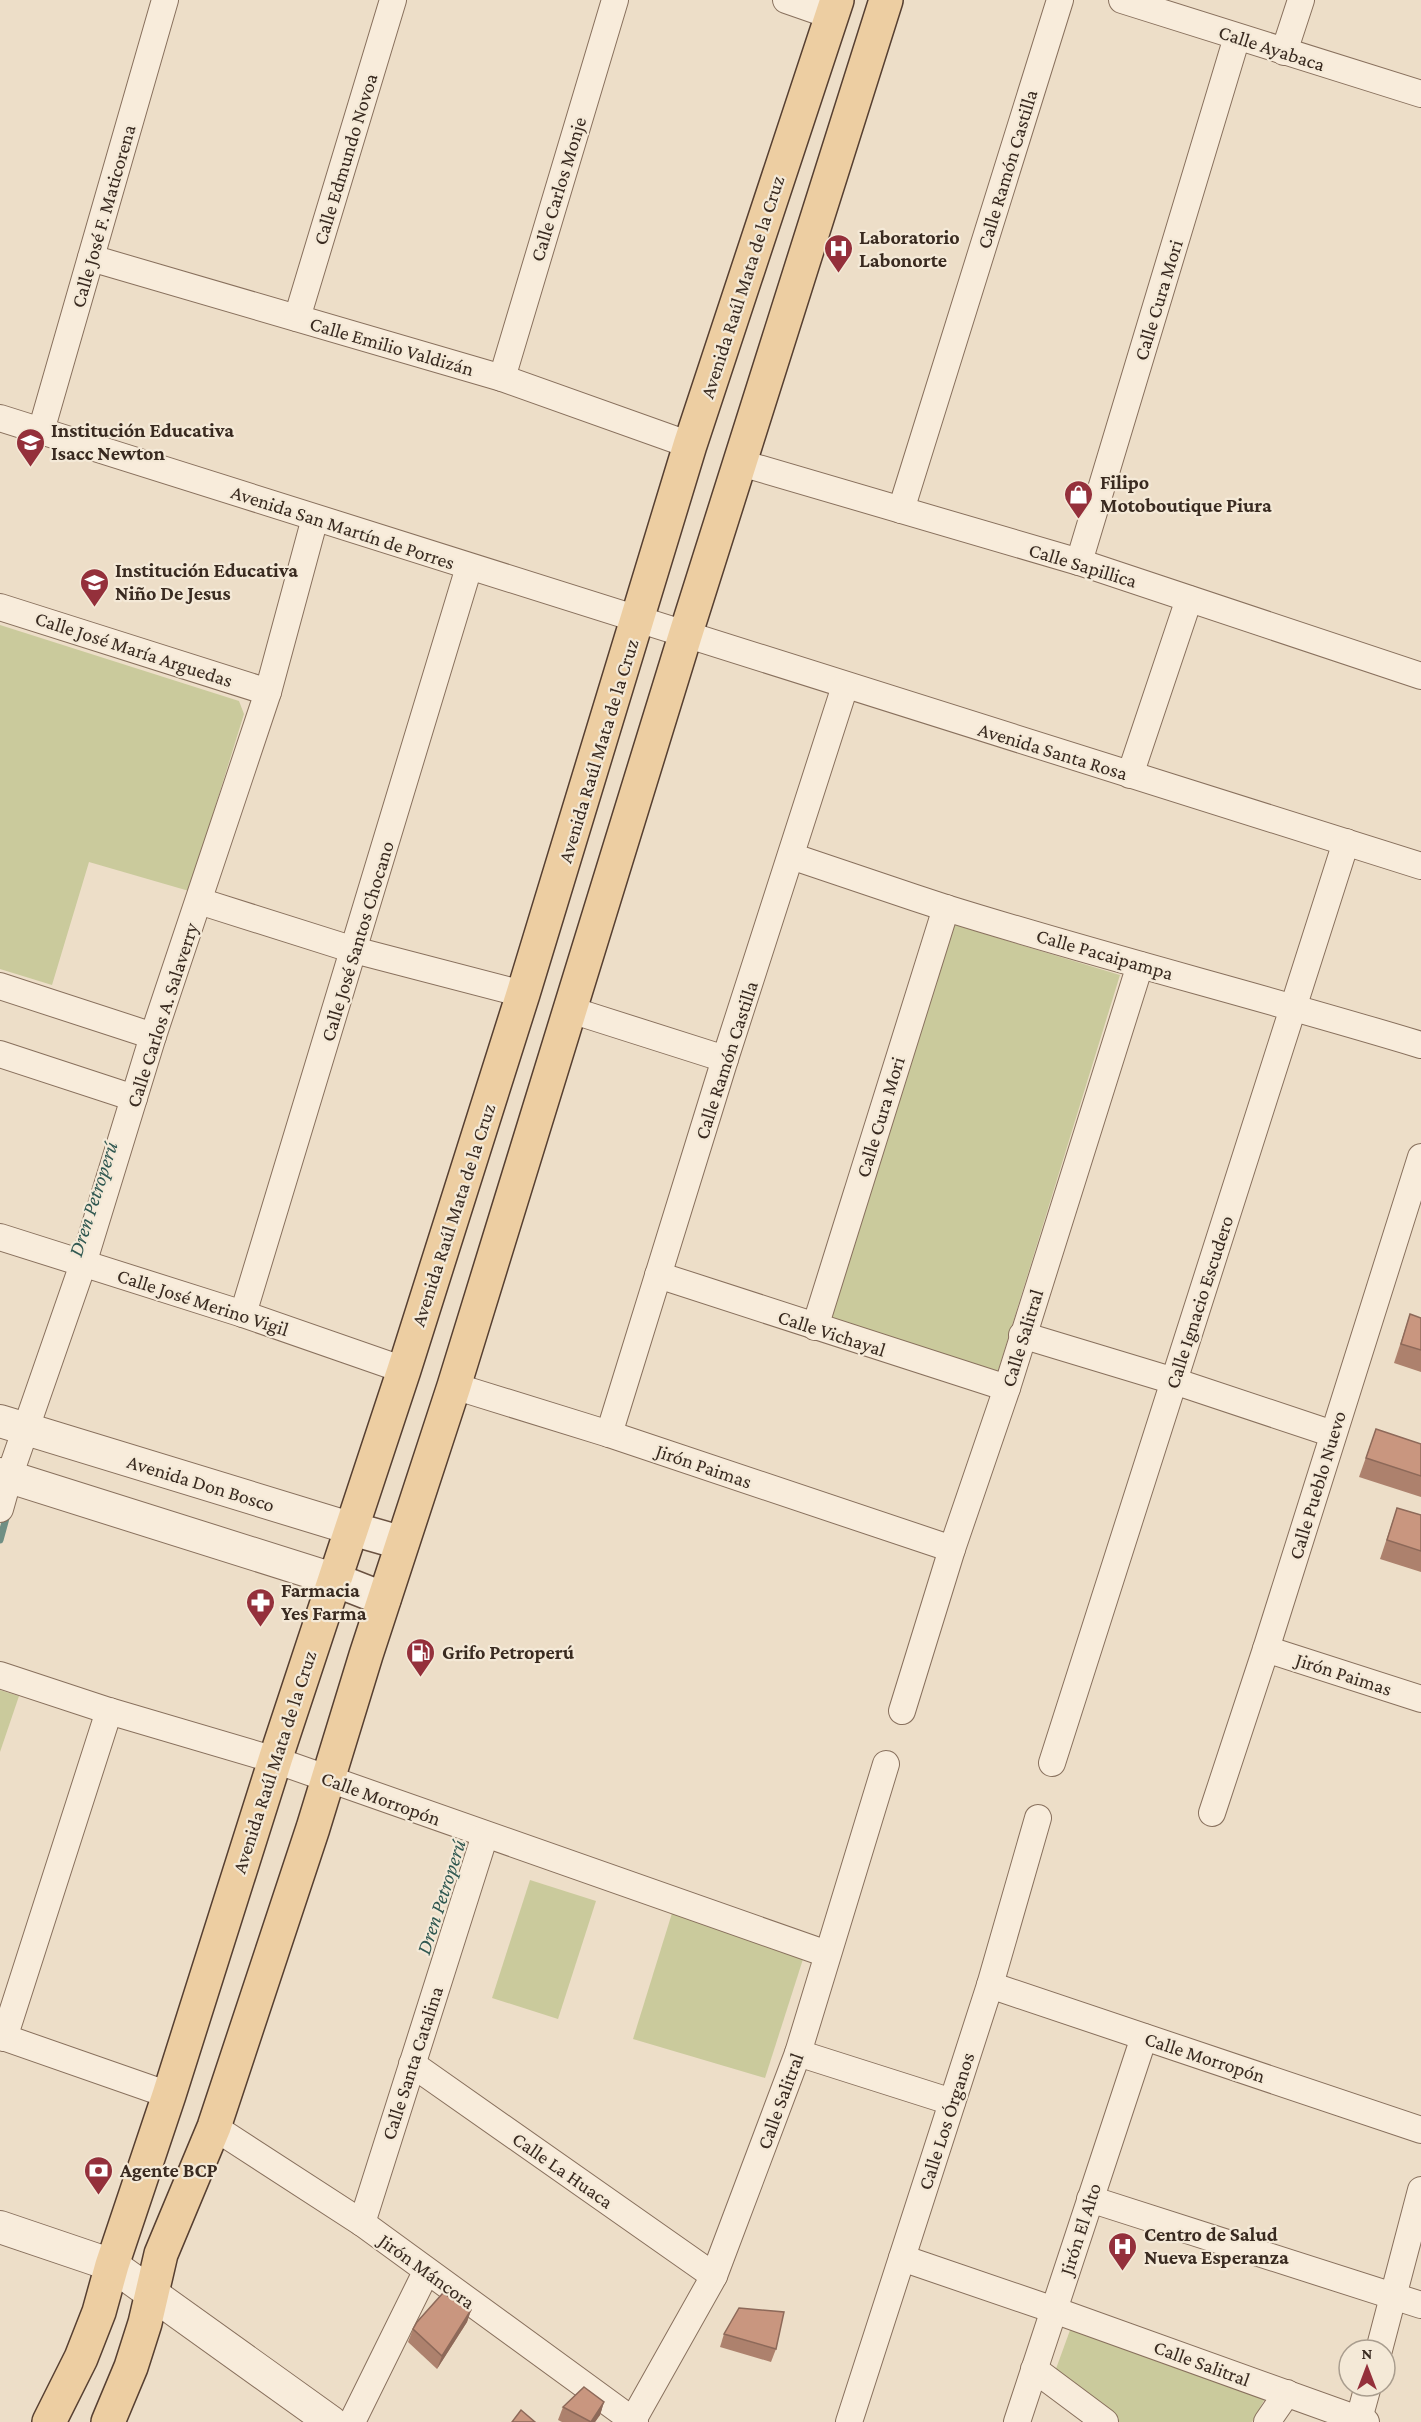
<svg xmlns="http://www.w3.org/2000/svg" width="1421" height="2422" viewBox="0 0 1421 2422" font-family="'Crimson Pro',serif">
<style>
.green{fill:#caca9c}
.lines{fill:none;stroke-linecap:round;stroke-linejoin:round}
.stream{stroke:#6f8f84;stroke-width:7}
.minor-casing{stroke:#88705d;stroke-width:28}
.tertiary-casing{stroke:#88705d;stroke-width:34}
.secondary-casing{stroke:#6a5140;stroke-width:36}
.primary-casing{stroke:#563f31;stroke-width:36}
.minor{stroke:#f8ecdb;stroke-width:26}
.tertiary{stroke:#f8ecdb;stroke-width:32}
.secondary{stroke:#f8ecdb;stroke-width:33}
.primary{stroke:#edcea2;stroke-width:33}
.wall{fill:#ad816d}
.shaded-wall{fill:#8d6959}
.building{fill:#c9967f;stroke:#8d6959;stroke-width:1.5}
.labels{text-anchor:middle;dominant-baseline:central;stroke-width:4.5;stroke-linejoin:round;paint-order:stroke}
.street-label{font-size:20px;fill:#392a20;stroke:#f4e9d7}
.poi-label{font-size:20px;font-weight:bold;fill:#392a20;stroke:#f4e9d7;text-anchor:start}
.water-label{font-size:21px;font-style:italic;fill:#305851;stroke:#f4e9d7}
</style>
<rect width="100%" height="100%" fill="#eddec8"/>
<g class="green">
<path d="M0,625L239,701L244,714L189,891L89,862L52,985L0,969Z"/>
<path d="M952,924L1120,975L998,1371L830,1318Z"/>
<path d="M0,1690L19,1696L0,1752Z"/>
<path d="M530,1880L596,1901L558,2019L492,1998Z"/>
<path d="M673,1910L804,1956L765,2078L633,2039Z"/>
<path d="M1073,2322L1266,2397L1252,2422H1115L1053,2377Z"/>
</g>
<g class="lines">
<path class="stream" d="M0,1540L8,1511"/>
<defs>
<g id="minor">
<path d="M786,0L832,16"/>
<path d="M1122,0L1421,94"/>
<path d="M1284,52L1301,0"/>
<path d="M91,258L502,378L690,445"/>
<path d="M297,318L393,0"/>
<path d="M502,378L615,0"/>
<path d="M0,418L1421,866"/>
<path d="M41,431L165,0"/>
<path d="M741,463L1079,562L1421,676"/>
<path d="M901,510L1060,0"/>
<path d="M1079,562L1237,37"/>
<path d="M0,607L268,692"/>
<path d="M1130,775L1189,599"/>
<path d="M791,856C842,873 894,891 946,908C1103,957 1263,997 1421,1045"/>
<path d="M199,901L354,950L523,994"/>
<path d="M0,986L153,1036"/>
<path d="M571,1010L725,1059"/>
<path d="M0,1054L134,1098"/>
<path d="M0,1237L243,1314L404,1370"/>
<path d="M658,1275L1007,1388"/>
<path d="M243,1314L469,567"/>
<path d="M815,1327L946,908"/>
<path d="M1022,1335L1174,1381L1333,1434"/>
<path d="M454,1386L609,1434L952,1549"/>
<path d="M609,1434L725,1059L845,686"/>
<path d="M0,1509L9,1477L83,1264L153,1036L268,692L315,518"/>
<path d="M1266,1649L1421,1699"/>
<path d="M0,1675L109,1711L275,1760L827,1954"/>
<path d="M902,1711L952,1549L1007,1388L1140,965"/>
<path d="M1052,1763L1346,842"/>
<path d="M1212,1813L1266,1649L1421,1157"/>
<path d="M990,1985L1421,2130"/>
<path d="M0,2036L169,2095"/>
<path d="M4,2038L109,1711"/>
<path d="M798,2053L952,2102"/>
<path d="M412,2064L714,2276"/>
<path d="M214,2127L362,2223L635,2422"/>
<path d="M1090,2199L1421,2305"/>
<path d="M362,2223L485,1835"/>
<path d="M902,2258L1054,2310L1366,2422"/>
<path d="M1379,2350L1421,2190"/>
<path d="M1034,2369L1105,2422"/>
<path d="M1359,2419L1368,2386"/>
<path d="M633,2420L714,2276L798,2053L886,1764"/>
<path d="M352,2422L426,2272"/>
<path d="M849,2422L990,1985L1038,1818"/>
<path d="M1017,2422L1144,2037"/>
<path d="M1267,2422L1287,2393"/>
</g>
<g id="tertiary">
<path d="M0,1421L353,1529"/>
<path d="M0,1474L333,1579"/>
<path d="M0,2227L112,2265L331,2422"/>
</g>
<g id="secondary">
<path d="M353,1529L402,1543"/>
<path d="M333,1579L384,1599"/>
</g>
<g id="primary">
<path d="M49,2422L81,2358L99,2312L112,2265L169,2095L276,1757L404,1370L523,994L690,445L837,0"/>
<path d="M108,2422L131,2367L145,2323L161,2254L214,2127L313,1828L366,1655L454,1386L685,636L886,0"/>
</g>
</defs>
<use href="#minor" class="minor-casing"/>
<use href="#tertiary" class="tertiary-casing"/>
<use href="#secondary" class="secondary-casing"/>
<use href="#primary" class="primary-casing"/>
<use href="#minor" class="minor"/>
<use href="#tertiary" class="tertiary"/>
<use href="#secondary" class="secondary"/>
<use href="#primary" class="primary"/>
</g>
<g class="wall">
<path d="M1410,1314L1421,1318V1372L1394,1363Z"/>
<path d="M1376,1429L1421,1444V1497L1359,1477Z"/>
<path d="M1397,1508L1421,1515V1572L1380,1559Z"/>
<path d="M471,2310L467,2322L437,2369L408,2342L413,2329Z"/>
<path d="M724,2334L776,2349L771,2362L720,2347Z"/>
<path d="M604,2402L600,2415L595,2422H562L558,2420L563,2407Z"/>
</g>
<g class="shaded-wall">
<path d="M471,2310L467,2322L437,2369L442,2356Z"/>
<path d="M604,2402L600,2415L595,2422H591Z"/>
</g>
<g class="building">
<path d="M1410,1314L1421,1318V1350L1401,1344Z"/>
<path d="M1376,1429L1421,1444V1476L1366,1458Z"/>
<path d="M1397,1508L1421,1515V1551L1387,1540Z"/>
<path d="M443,2293L471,2310L442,2356L413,2329L417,2322Z"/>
<path d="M739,2308L784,2312L776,2349L724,2334Z"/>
<path d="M584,2387L604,2402L591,2422L563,2407Z"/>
<path d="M521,2410L535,2422H512Z"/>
</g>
<defs>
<symbol id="hospital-pin" viewBox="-11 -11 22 30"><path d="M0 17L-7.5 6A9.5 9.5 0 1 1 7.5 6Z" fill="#94303b" stroke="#f4e9d7"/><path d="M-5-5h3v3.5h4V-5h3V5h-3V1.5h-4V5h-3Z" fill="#fff"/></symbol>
<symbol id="school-pin" viewBox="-11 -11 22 30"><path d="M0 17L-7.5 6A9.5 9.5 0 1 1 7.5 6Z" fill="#94303b" stroke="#f4e9d7"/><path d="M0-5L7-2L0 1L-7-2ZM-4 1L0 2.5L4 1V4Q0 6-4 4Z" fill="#fff"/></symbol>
<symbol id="shop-pin" viewBox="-11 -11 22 30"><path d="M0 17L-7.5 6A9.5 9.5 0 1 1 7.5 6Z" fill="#94303b" stroke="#f4e9d7"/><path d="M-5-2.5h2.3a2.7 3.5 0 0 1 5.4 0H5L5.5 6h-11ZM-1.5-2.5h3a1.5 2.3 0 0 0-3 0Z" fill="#fff"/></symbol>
<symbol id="pharmacy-pin" viewBox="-11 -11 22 30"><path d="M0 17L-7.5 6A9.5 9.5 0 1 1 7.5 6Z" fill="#94303b" stroke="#f4e9d7"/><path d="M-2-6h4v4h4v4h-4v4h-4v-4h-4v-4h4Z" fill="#fff"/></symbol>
<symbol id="fuel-pin" viewBox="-11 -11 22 30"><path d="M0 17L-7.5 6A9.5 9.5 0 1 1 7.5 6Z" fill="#94303b" stroke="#f4e9d7"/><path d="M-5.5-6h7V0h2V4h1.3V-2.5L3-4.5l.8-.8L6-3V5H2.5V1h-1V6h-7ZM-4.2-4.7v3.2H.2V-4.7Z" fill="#fff"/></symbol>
<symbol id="bank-pin" viewBox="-11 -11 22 30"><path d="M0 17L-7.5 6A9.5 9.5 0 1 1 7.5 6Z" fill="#94303b" stroke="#f4e9d7"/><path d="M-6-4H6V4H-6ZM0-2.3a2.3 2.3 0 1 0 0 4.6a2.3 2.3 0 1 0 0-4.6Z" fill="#fff"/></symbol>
</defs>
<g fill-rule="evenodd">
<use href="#hospital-pin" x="822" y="232" width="33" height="45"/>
<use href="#school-pin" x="14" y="426" width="33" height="45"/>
<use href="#shop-pin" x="1062" y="478" width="33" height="45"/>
<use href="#school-pin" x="78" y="566" width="33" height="45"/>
<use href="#pharmacy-pin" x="244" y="1586" width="33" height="45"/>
<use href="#fuel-pin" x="404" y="1636" width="33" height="45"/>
<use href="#bank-pin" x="82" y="2154" width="33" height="45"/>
<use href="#hospital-pin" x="1106" y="2230" width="33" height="45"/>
</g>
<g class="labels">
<g class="street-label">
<text transform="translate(1272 48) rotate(18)">Calle Ayabaca</text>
<text transform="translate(345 159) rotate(-73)">Calle Edmundo Novoa</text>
<text transform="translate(1007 169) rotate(-73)">Calle Ramón Castilla</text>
<text transform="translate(558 189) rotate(-73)">Calle Carlos Monje</text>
<text transform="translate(103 216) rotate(-74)">Calle José F. Maticorena</text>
<text transform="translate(742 287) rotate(-72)">Avenida Raúl Mata de la Cruz</text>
<text transform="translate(1158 300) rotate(-73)">Calle Cura Mori</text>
<text transform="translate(392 346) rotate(16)">Calle Emilio Valdizán</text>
<text transform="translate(343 527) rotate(18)">Avenida San Martín de Porres</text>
<text transform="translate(1083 565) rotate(17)">Calle Sapillica</text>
<text transform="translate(134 649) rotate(18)">Calle José María Arguedas</text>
<text transform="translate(598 751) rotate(-73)">Avenida Raúl Mata de la Cruz</text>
<text transform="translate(1053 751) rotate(17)">Avenida Santa Rosa</text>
<text transform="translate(357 941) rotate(-73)">Calle José Santos Chocano</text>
<text transform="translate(1105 954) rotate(16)">Calle Pacaipampa</text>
<text transform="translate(162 1015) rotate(-72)">Calle Carlos A. Salaverry</text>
<text transform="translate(726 1060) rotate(-72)">Calle Ramón Castilla</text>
<text transform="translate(880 1117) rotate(-73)">Calle Cura Mori</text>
<text transform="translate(453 1215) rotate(-72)">Avenida Raúl Mata de la Cruz</text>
<text transform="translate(203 1302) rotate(18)">Calle José Merino Vigil</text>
<text transform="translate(1199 1302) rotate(-72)">Calle Ignacio Escudero</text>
<text transform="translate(832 1333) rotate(18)">Calle Vichayal</text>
<text transform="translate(1022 1338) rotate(-73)">Calle Salitral</text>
<text transform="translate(704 1466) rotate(19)">Jirón Paimas</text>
<text transform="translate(201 1483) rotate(17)">Avenida Don Bosco</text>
<text transform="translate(1317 1485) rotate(-73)">Calle Pueblo Nuevo</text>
<text transform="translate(1344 1674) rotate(18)">Jirón Paimas</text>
<text transform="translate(274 1762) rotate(-72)">Avenida Raúl Mata de la Cruz</text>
<text transform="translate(381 1798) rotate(20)">Calle Morropón</text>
<text transform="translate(1205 2057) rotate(18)">Calle Morropón</text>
<text transform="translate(412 2063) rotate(-72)">Calle Santa Catalina</text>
<text transform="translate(780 2101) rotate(-70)">Calle Salitral</text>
<text transform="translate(946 2121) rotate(-72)">Calle Los Órganos</text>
<text transform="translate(563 2170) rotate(35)">Calle La Huaca</text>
<text transform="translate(1080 2229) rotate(-72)">Jirón El Alto</text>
<text transform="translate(427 2271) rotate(36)">Jirón Máncora</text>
<text transform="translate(1202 2363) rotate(20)">Calle Salitral</text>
</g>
<g class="poi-label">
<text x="859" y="237">Laboratorio<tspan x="859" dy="23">Labonorte</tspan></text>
<text x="51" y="430">Institución Educativa<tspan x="51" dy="23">Isacc Newton</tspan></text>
<text x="1100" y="482">Filipo<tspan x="1100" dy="23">Motoboutique Piura</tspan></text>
<text x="115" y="570">Institución Educativa<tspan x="115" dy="23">Niño De Jesus</tspan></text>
<text x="281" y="1590">Farmacia<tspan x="281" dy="23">Yes Farma</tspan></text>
<text x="442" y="1652">Grifo Petroperú</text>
<text x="120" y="2170">Agente BCP</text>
<text x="1144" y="2234">Centro de Salud<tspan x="1144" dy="23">Nueva Esperanza</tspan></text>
</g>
<g class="water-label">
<text transform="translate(93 1199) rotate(-72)">Dren Petroperú</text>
<text transform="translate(441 1897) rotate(-72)">Dren Petroperú</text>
</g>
</g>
<g transform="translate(1367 2368)"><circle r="28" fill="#f4e9d7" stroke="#a99d8e" stroke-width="1.5"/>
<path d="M0-4.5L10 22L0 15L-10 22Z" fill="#94303b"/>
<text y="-9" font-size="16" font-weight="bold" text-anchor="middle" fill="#392a20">N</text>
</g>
</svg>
